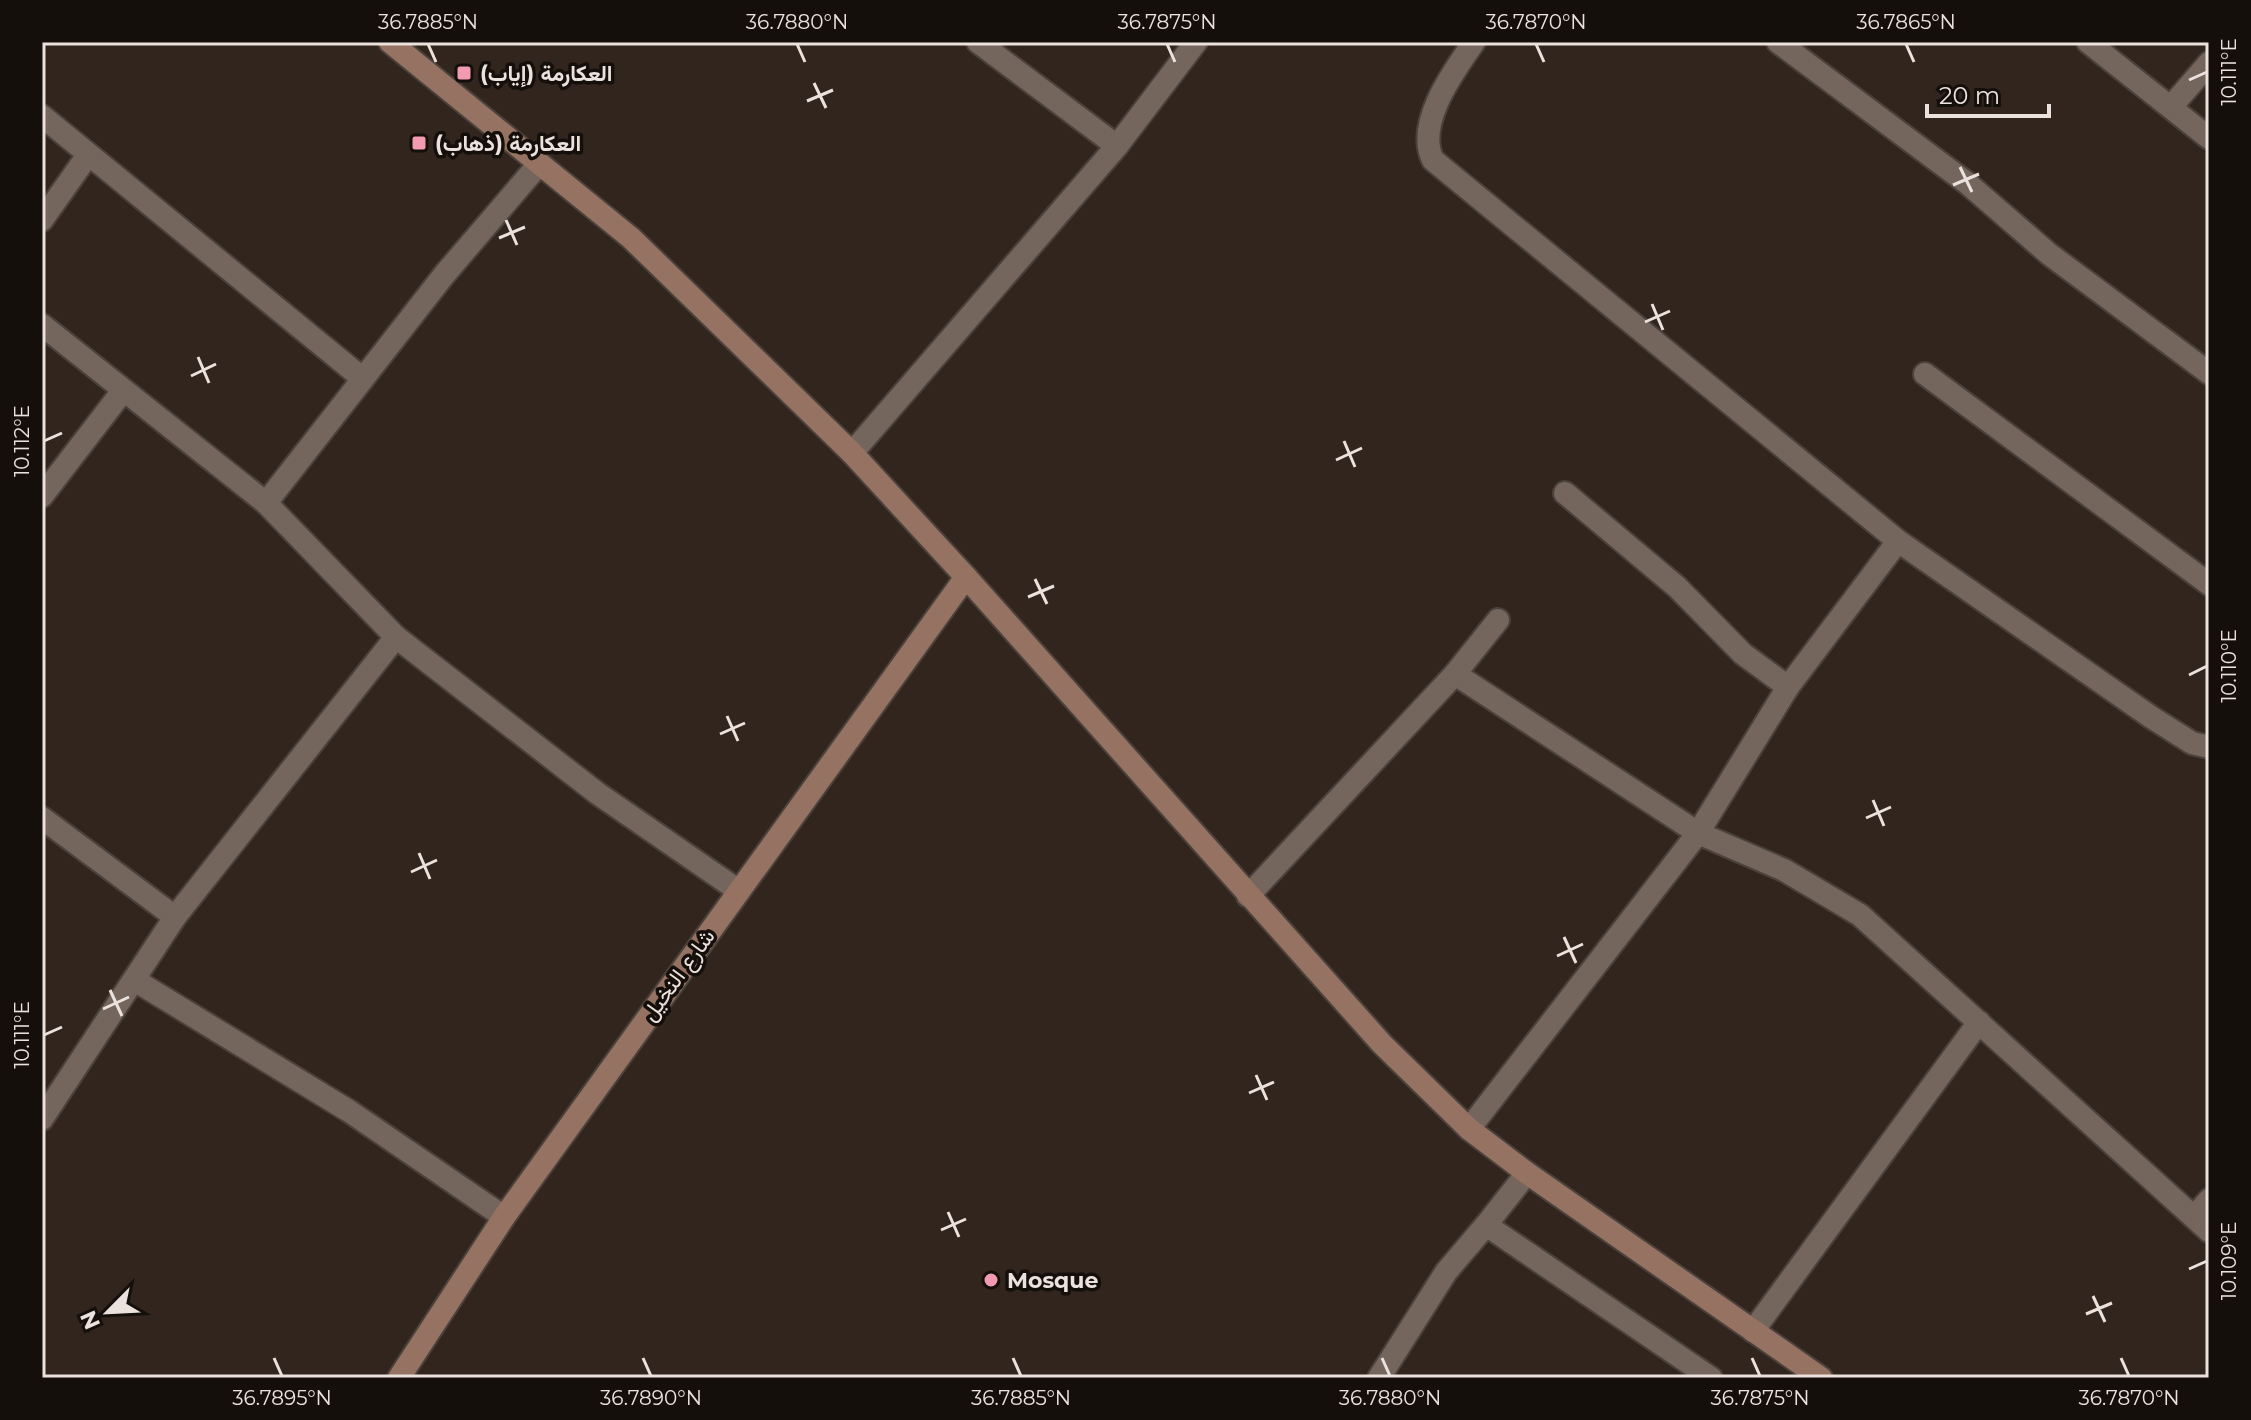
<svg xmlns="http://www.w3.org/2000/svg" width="2251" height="1420" viewBox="0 0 2251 1420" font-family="Montserrat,Vazirmatn,sans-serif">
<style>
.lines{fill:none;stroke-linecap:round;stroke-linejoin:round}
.minor-casing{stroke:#4b413b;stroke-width:26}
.secondary-casing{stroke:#4b413b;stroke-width:26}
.minor{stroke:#74655d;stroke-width:22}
.secondary{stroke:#957261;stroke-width:22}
.ticks{fill:none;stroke:#ebe2dd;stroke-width:3}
.poi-dot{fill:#f29aaf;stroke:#150f0c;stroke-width:3}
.labels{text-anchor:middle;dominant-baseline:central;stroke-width:7;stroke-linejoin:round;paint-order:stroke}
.poi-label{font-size:22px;font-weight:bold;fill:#ebe2dd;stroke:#150f0c;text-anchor:start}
.street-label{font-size:22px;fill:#ebe2dd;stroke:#150f0c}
.neatline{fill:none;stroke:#ebe2dd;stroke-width:3}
.ticks-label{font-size:20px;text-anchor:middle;fill:#ebe2dd}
</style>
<rect width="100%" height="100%" fill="#32251e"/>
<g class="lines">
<defs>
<g id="minor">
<path d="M978,42L1117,146"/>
<path d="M1474,42C1453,72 1415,124 1433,160L1898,541L2151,717L2192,743L2209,747"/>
<path d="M1778,42L1967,183L2049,254L2209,373"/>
<path d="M2088,42L2209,138"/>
<path d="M2171,107L2209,63"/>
<path d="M42,116L362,378"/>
<path d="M42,220L88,155"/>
<path d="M42,325L266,503L396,637L597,793L739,891"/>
<path d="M1925,374L2209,584"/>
<path d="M852,453L1117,146L1196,42"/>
<path d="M1565,493L1677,587L1743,654L1788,687"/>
<path d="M42,496L122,392"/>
<path d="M266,503L444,275L539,164"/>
<path d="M1455,674L1698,833L1784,870L1860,915L2209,1231"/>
<path d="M42,818L175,917"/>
<path d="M1248,896L1455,674L1498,620"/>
<path d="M136,981L349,1111L504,1217"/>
<path d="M42,1119L175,917L396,637"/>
<path d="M1469,1129L1698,833L1788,687L1898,541"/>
<path d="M2194,1217L2209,1200"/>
<path d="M1486,1225L1527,1173"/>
<path d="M1753,1331L1979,1022"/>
<path d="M1379,1378L1446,1272L1486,1225L1711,1378"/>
</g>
<g id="secondary">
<path d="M390,42L631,238L852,453L966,577L1382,1044L1469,1129L1527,1173L1821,1378"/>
<path d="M399,1378L504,1217L966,577"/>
</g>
</defs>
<use href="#minor" class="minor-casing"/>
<use href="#secondary" class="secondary-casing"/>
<use href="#minor" class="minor"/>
<use href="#secondary" class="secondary"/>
</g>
<path class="ticks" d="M428,44L436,62M797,44L805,62M1167,44L1175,62M1536,44L1544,62M1906,44L1914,62M2189,80L2207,72M814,83L826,108M807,101L833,90M1960,167L1972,192M1953,185L1979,174M506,220L517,245M499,238L525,227M1652,304L1663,330M1645,322L1670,311M198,357L209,383M191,376L216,364M44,441L62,433M1344,441L1355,467M1336,460L1362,448M1035,579L1047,604M1028,597L1054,586M2189,675L2207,666M727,716L738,741M720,734L745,723M1873,800L1884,826M1866,818L1891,807M419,853L430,879M411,872L437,860M1564,937L1576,963M1557,956L1583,944M110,990L122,1016M103,1009L129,997M44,1035L62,1027M1256,1075L1267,1100M1249,1093L1274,1082M948,1212L959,1237M941,1230L966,1219M2189,1269L2207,1261M2093,1296L2105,1322M2086,1314L2112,1303M274,1358L282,1376M643,1358L651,1376M1013,1358L1021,1376M1382,1358L1390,1376M1752,1358L1760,1376M2121,1358L2129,1376"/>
<g class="poi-dot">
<rect x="456" y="65" width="16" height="16" rx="4"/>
<rect x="411" y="135" width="16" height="16" rx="4"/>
<circle cx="991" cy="1280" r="8"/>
</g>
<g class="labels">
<g class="poi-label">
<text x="480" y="73">العكارمة (إياب)</text>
<text x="435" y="143">العكارمة (ذهاب)</text>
<text x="1007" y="1280">Mosque</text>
</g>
<g class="street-label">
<text transform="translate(678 975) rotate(-54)">شارع النخيل</text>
</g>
</g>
<rect width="2251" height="1420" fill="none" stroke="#150f0c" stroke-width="88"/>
<g transform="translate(108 1312) rotate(246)" stroke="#150f0c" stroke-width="6" paint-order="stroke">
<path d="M0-6L14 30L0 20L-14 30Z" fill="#ebe2dd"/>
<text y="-12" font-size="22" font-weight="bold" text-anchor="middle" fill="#ebe2dd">N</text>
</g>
<path d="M1927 104v12h122v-12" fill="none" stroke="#ebe2dd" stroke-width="4"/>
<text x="1939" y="104" font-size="24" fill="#ebe2dd" stroke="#150f0c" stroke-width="6" paint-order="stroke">20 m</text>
<rect x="44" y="44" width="2163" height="1332" class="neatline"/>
<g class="ticks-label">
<text x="428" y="29">36.7885°N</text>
<text x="797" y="29">36.7880°N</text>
<text x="1167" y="29">36.7875°N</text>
<text x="1536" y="29">36.7870°N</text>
<text x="1906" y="29">36.7865°N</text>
<text transform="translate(2229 72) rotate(-90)" y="7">10.111°E</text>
<text transform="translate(22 441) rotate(-90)" y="7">10.112°E</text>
<text transform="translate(2229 666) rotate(-90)" y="7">10.110°E</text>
<text transform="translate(22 1035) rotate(-90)" y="7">10.111°E</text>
<text transform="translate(2229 1261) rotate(-90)" y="7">10.109°E</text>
<text x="282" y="1405">36.7895°N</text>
<text x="651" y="1405">36.7890°N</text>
<text x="1021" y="1405">36.7885°N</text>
<text x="1390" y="1405">36.7880°N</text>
<text x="1760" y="1405">36.7875°N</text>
<text x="2129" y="1405">36.7870°N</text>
</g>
</svg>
